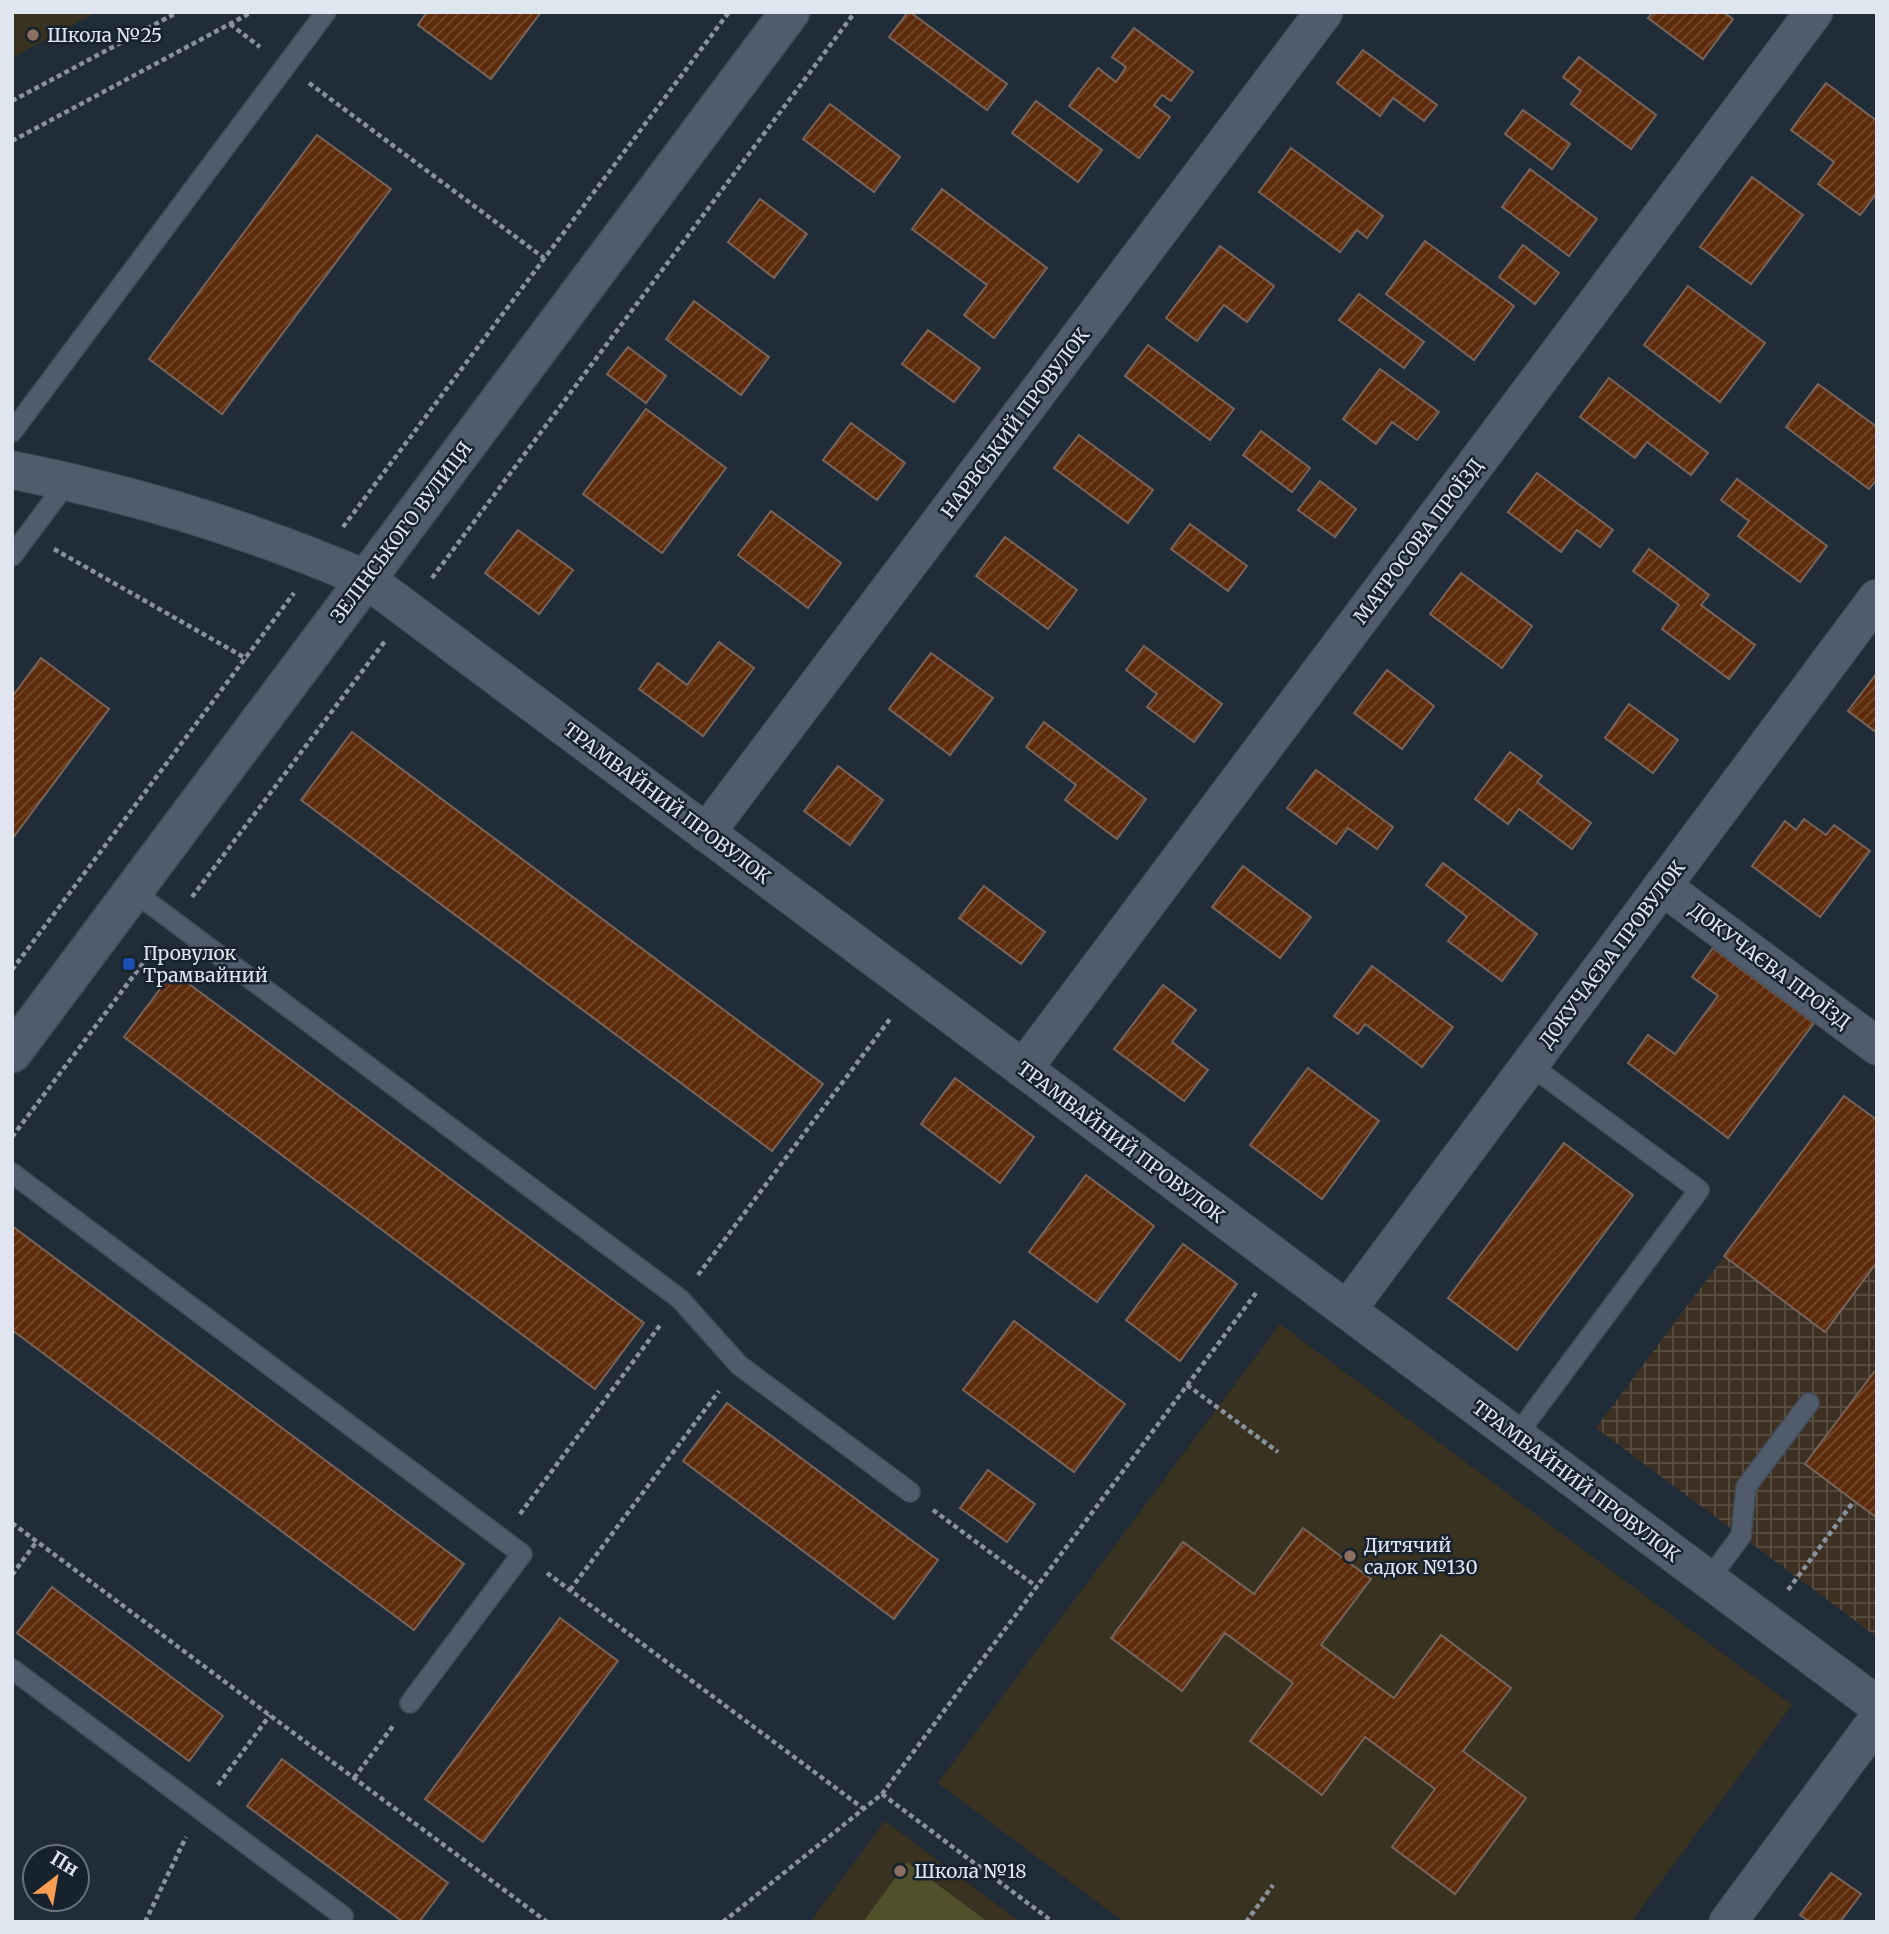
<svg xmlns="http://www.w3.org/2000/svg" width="1889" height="1934" viewBox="0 0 1889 1934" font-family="Merriweather,serif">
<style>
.industrial{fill:url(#industrial-grid)}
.education{fill:#393221}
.garden{fill:#50512a}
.building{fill:url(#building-hatch);stroke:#77645a;stroke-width:2}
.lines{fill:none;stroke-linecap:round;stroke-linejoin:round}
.service-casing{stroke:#414b56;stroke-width:22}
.minor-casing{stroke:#414b56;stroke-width:39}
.tertiary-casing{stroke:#414b56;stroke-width:41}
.path{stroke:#89929d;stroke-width:4.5;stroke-dasharray:5 3.5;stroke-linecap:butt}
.service{stroke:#505c6b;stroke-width:19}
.minor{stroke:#505c6b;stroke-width:37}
.tertiary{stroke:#505c6b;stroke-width:38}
.education-dot{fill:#8d6e63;stroke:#17222f;stroke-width:2.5}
.transit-dot{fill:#1a4fb4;stroke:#17222f;stroke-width:2.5}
.labels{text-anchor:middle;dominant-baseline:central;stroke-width:5;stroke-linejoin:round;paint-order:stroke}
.poi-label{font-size:19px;fill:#dfe6ef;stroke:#17222f;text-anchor:start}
.street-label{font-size:19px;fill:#dfe6ef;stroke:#17222f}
</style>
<defs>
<pattern id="industrial-grid" width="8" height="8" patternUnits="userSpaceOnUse" patternTransform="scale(1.75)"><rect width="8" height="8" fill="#3d3022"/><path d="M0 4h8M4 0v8" fill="none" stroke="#594e42"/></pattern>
<pattern id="building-hatch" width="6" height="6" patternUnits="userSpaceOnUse" patternTransform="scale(1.75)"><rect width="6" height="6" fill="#5d2b0b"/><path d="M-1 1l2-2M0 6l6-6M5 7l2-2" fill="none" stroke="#744a2f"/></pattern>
</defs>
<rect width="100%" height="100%" fill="#212c39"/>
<path class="industrial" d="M1844,1096L1877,1120V1637L1596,1428Z"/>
<g class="education">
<path d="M12,12H97L12,58Z"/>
<path d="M1280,1324L1792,1705L1631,1922H1124L938,1783Z"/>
<path d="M885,1821L1020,1922H810Z"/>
</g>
<path class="garden" d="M907,1862L988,1922H863Z"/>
<g class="building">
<path d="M427,12H541L491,79L418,25Z"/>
<path d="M908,12H910L1007,84L987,110L889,37Z"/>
<path d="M1653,12H1723L1733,19L1703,59L1648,18Z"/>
<path d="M1134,28L1193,72L1171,101L1162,95L1154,105L1170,117L1139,158L1069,106L1098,68L1116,82L1126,67L1112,57Z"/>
<path d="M1363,50L1437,105L1424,121L1393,98L1380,116L1337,83Z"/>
<path d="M1579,57L1656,115L1631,149L1571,104L1581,91L1563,77Z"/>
<path d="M1826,83L1877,121V193L1860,215L1818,184L1834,162L1791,130Z"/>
<path d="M1036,101L1102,150L1078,182L1012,133Z"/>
<path d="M830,104L900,157L874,192L803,139Z"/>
<path d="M1523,110L1570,144L1552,169L1505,134Z"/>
<path d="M317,135L391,189L222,414L149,359Z"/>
<path d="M1291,148L1383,216L1367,238L1357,230L1340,252L1259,192Z"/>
<path d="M1530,169L1597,219L1569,256L1502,207Z"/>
<path d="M1752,177L1803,215L1751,284L1700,247Z"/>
<path d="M942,189L1047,268L994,338L964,315L987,285L912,229Z"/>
<path d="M760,199L807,234L774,278L728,242Z"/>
<path d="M1425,241L1514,306L1474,360L1386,294Z"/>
<path d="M1523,245L1559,273L1535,304L1499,277Z"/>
<path d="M1220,246L1274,286L1247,322L1224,305L1197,341L1166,318Z"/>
<path d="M1688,286L1765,343L1720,402L1644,345Z"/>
<path d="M1359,294L1424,342L1404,368L1339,320Z"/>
<path d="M694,301L769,357L741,395L666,339Z"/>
<path d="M928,330L980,368L954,402L902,364Z"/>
<path d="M1148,345L1234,409L1210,440L1125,376Z"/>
<path d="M628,347L666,376L646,403L607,374Z"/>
<path d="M1380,369L1439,412L1417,440L1392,422L1376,444L1343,419Z"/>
<path d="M1609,378L1708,453L1691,475L1647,442L1635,458L1580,417Z"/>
<path d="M1818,384L1877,427V479L1869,489L1786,427Z"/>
<path d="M646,409L726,468L662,553L583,494Z"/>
<path d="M851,423L905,463L877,500L823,460Z"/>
<path d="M1261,431L1310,468L1292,492L1243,455Z"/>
<path d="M1079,435L1153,490L1128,523L1054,468Z"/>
<path d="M1537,473L1613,530L1600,547L1577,530L1561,552L1508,512Z"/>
<path d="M1737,479L1827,546L1800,582L1738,536L1749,521L1721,500Z"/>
<path d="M1320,481L1356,509L1335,537L1298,510Z"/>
<path d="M771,511L841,563L808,608L738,555Z"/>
<path d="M1190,524L1247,566L1228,591L1171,549Z"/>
<path d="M518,530L573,570L539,614L485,573Z"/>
<path d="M1005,537L1077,590L1048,629L976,576Z"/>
<path d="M1649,549L1709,595L1701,605L1755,645L1729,679L1662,629L1679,605L1633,571Z"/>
<path d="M1461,573L1532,626L1502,668L1430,614Z"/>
<path d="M719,642L754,668L703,736L639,689L658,663L687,685Z"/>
<path d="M1144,646L1222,704L1194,742L1147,707L1157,694L1126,670Z"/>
<path d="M931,653L993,698L950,755L889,709Z"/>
<path d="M41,658L109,709L12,839V697Z"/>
<path d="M1387,670L1434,706L1402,749L1354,713Z"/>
<path d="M1877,673V733L1848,711Z"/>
<path d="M1629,704L1678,740L1653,773L1605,738Z"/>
<path d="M1044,722L1146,799L1117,839L1065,800L1076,785L1026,747Z"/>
<path d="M352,732L823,1084L772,1151L301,800Z"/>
<path d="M1510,752L1542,776L1537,782L1591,823L1572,849L1519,809L1508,824L1475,799Z"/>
<path d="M838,766L883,800L850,845L804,811Z"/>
<path d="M1316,770L1393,827L1377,849L1348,828L1336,844L1287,808Z"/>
<path d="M1804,819L1826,835L1834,825L1870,851L1820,917L1752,866L1785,821L1796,830Z"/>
<path d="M1443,863L1537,934L1502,981L1448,941L1467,917L1426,885Z"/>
<path d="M1243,866L1311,917L1280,958L1212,907Z"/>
<path d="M984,886L1045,932L1021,964L959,918Z"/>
<path d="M1713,948L1814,1023L1728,1138L1628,1063L1648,1035L1675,1054L1718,996L1692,977Z"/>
<path d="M1372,966L1453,1027L1422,1067L1365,1024L1358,1034L1334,1016Z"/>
<path d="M173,972L644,1323L595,1389L124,1037Z"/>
<path d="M1163,985L1196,1010L1172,1042L1208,1070L1184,1101L1114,1049Z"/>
<path d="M1308,1068L1379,1121L1322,1199L1250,1145Z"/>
<path d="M955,1078L1034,1137L1000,1183L921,1124Z"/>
<path d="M1844,1096L1877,1120V1262L1825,1332L1724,1256Z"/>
<path d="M1564,1143L1633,1195L1517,1350L1448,1298Z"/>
<path d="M1086,1175L1154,1226L1097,1302L1029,1252Z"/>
<path d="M12,1226L464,1564L414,1630L12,1330Z"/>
<path d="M1183,1244L1237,1284L1180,1361L1126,1320Z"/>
<path d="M1014,1321L1125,1404L1074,1472L963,1390Z"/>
<path d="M1874,1372L1877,1374V1518L1805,1464Z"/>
<path d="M727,1403L938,1560L894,1619L683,1461Z"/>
<path d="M988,1470L1035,1504L1007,1542L960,1508Z"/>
<path d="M1303,1528L1371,1579L1321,1645L1394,1698L1441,1635L1511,1688L1463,1751L1526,1798L1455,1894L1392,1847L1435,1789L1365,1737L1322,1795L1250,1741L1293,1683L1225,1633L1182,1691L1111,1638L1183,1542L1254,1594Z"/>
<path d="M52,1587L223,1716L189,1761L17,1633Z"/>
<path d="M560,1618L618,1661L483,1842L425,1799Z"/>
<path d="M282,1759L448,1883L419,1922H403L247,1806Z"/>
<path d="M1831,1873L1861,1894L1840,1922H1810L1800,1915Z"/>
</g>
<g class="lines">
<defs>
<g id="service">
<path d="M12,432L326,12"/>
<path d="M12,556L68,481"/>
<path d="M133,891L680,1299L739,1365L910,1492"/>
<path d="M12,1173L522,1554L410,1703"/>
<path d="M1516,1436L1699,1190L1530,1065"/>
<path d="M1709,1579L1741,1536L1746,1487L1809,1403"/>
<path d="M12,1669L343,1916"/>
</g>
<g id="minor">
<path d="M12,470C134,494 252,530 366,579L1877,1705"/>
<path d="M706,833L1324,12"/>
<path d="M1662,886L1877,1046"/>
<path d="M1023,1069L1814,12"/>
<path d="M1347,1310L1877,598"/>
<path d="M1728,1922L1877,1720"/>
</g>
<path id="tertiary" d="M12,1053L790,12"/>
</defs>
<use href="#service" class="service-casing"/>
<use href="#minor" class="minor-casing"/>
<use href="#tertiary" class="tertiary-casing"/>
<g class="path">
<path d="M230,24L260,47"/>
<path d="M309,83L544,258"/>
<path d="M12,101L178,12"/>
<path d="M12,141L252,12"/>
<path d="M343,527L729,12"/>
<path d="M54,549L247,659"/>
<path d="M432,578L855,12"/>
<path d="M192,897L385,641"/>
<path d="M12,970L294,593"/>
<path d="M12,1137L156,946"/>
<path d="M698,1275L890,1019"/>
<path d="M1187,1385L1278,1452"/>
<path d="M933,1510L1037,1587"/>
<path d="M520,1514L661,1324"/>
<path d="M12,1523L547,1922"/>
<path d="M547,1573L864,1809"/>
<path d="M12,1575L37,1541"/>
<path d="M570,1590L719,1391"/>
<path d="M1788,1590L1854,1501"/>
<path d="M354,1778L393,1726"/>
<path d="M218,1785L270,1715"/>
<path d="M882,1794L1053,1922"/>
<path d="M145,1922L186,1837"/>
<path d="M723,1922L882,1794L1256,1293"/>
<path d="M1246,1922L1273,1885"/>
</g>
<use href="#service" class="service"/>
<use href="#minor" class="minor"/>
<use href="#tertiary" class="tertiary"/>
</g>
<g class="education-dot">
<circle cx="33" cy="35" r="7"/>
<circle cx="1350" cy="1556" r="7"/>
<circle cx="900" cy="1871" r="7"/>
</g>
<rect class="transit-dot" x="122" y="957" width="14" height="14" rx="3.5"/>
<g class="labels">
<g class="poi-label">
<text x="47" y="35">Школа №25</text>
<text x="143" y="953">Провулок<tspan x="143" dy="22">Трамвайний</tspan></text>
<text x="1364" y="1545">Дитячий<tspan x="1364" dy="22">садок №130</tspan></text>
<text x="914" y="1871">Школа №18</text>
</g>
<g class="street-label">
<text transform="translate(1015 423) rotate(-53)">НАРВСЬКИЙ ПРОВУЛОК</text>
<text transform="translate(401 532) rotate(-53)">ЗЕЛІНСЬКОГО ВУЛИЦЯ</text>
<text transform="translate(1418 541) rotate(-53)">МАТРОСОВА ПРОЇЗД</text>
<text transform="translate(667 803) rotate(37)">ТРАМВАЙНИЙ ПРОВУЛОК</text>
<text transform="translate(1612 954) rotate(-53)">ДОКУЧАЄВА ПРОВУЛОК</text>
<text transform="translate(1770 966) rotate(37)">ДОКУЧАЄВА ПРОЇЗД</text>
<text transform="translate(1121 1142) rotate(37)">ТРАМВАЙНИЙ ПРОВУЛОК</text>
<text transform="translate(1576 1481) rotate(37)">ТРАМВАЙНИЙ ПРОВУЛОК</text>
</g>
</g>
<rect width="1889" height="1934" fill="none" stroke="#dfe6ef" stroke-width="28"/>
<g transform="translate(56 1878) rotate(31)"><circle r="33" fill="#17222f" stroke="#67707c" stroke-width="2"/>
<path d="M0-5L12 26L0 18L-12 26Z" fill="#fb9e51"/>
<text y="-10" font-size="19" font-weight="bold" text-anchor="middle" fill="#dfe6ef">Пн</text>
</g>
</svg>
